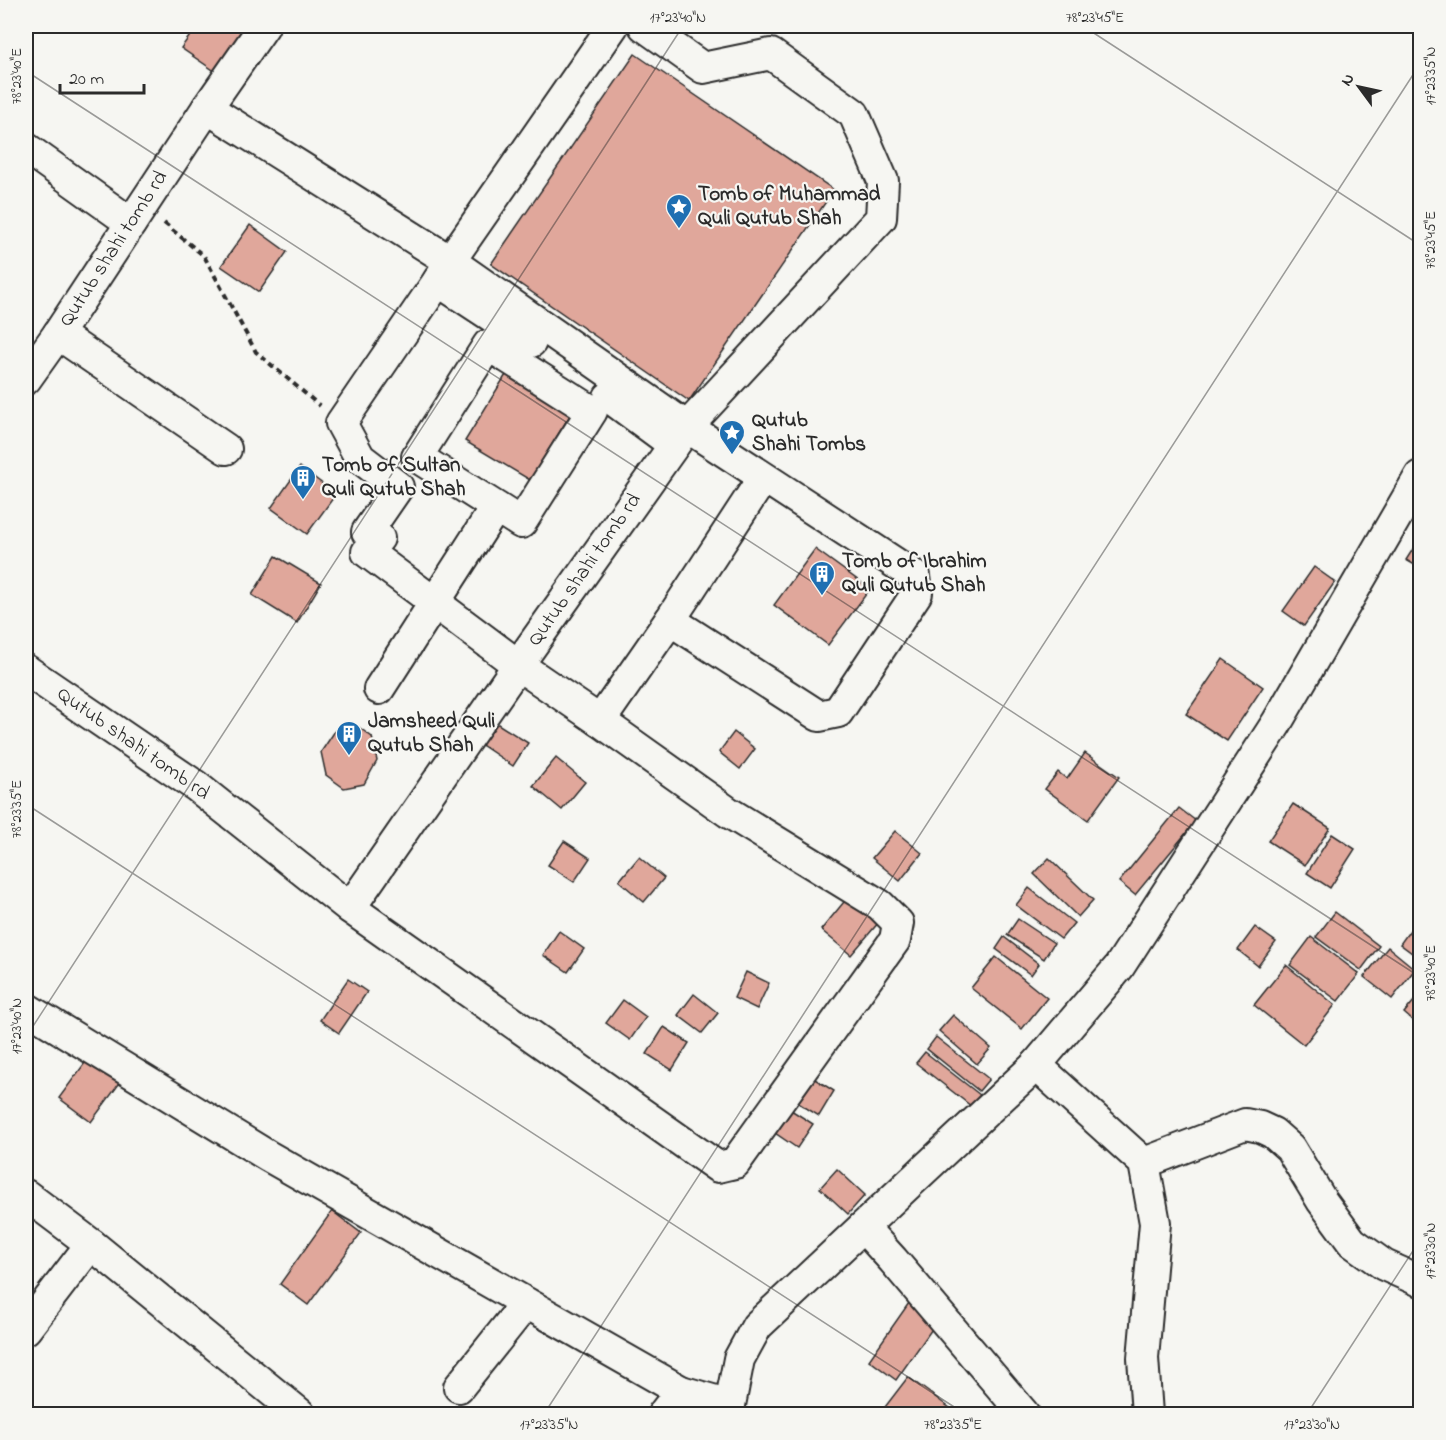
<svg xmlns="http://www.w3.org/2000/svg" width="1446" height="1440" viewBox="0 0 1446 1440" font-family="'Indie Flower',sans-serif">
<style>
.building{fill:#e0a79b;stroke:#2b2b2b;stroke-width:1.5}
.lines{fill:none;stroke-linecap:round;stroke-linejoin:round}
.minor-casing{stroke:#2b2b2b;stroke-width:34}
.path{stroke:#2b2b2b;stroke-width:4;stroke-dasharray:6 4.5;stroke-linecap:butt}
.minor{stroke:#f6f6f2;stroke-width:30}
.ticks{fill:none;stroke:#2b2b2b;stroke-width:1.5;stroke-opacity:0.45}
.labels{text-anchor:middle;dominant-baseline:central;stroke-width:4.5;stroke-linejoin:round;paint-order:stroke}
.poi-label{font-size:21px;font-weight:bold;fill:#2b2b2b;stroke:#f6f6f2;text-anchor:start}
.street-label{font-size:21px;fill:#2b2b2b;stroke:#f6f6f2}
.neatline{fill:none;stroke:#2b2b2b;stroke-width:2}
.ticks-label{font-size:15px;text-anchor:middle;fill:#2b2b2b}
</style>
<rect width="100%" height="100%" fill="#f6f6f2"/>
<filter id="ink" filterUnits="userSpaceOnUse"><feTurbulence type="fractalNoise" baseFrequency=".0167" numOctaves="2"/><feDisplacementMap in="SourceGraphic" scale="12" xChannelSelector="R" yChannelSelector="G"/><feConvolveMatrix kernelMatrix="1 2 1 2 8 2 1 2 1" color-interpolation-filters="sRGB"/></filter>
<g filter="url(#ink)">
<g class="building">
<path d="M197,26H253L219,74L181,48Z"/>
<path d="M635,54L834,190L689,401L491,264Z"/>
<path d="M250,225L287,252L259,292L221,266Z"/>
<path d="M507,373L572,412L530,480L465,441Z"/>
<path d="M300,467L336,494L307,534L271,508Z"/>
<path d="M1420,538V568L1406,560Z"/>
<path d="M815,549L870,589L828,645L774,605Z"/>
<path d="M276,556L321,583L297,623L252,595Z"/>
<path d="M1314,567L1335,582L1304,626L1283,611Z"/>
<path d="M1223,659L1263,687L1227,741L1186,714Z"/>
<path d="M490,719L528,743L513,766L476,741Z"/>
<path d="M357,726L372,737L377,761L364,784L344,788L326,775L321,752L335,731Z"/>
<path d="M734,732L755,749L740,769L719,752Z"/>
<path d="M1085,753L1119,777L1088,820L1045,789L1058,772L1067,779Z"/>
<path d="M556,758L585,782L562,810L533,786Z"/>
<path d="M1293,804L1330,828L1305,865L1268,841Z"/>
<path d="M1179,808L1196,821L1135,895L1119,882Z"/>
<path d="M895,831L922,853L900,881L872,858Z"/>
<path d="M1332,834L1355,849L1330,888L1307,873Z"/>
<path d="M564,841L590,858L574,882L548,865Z"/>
<path d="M639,857L664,878L644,902L619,881Z"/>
<path d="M1049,858L1093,900L1078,917L1034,874Z"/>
<path d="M1029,888L1074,923L1061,939L1016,905Z"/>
<path d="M848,897L879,922L851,955L821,930Z"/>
<path d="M1335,912L1379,946L1361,970L1316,937Z"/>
<path d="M1018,919L1054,943L1044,959L1007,935Z"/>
<path d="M1255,927L1276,942L1258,966L1238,950Z"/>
<path d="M1410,930L1420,938V959L1400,944Z"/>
<path d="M559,931L584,949L568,972L543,955Z"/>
<path d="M1004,937L1039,964L1031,975L996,949Z"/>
<path d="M1311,937L1359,974L1338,1001L1290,965Z"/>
<path d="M1388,947L1415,969L1392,999L1364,977Z"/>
<path d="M996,957L1047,998L1022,1029L971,988Z"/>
<path d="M1286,965L1335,1005L1304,1045L1254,1005Z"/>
<path d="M746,972L769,983L757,1009L734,998Z"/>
<path d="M348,979L367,992L339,1033L320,1020Z"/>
<path d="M694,994L718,1013L702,1033L678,1015Z"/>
<path d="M1420,994V1027L1404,1013Z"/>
<path d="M623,1000L646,1017L630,1040L606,1023Z"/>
<path d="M953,1015L991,1048L977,1064L939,1031Z"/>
<path d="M664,1027L689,1043L672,1070L647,1054Z"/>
<path d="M936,1037L989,1079L979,1091L927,1049Z"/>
<path d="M925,1052L980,1095L971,1106L916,1063Z"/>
<path d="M90,1056L122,1080L91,1122L59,1098Z"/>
<path d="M810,1076L834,1091L819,1116L795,1101Z"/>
<path d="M791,1110L813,1124L797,1148L775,1133Z"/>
<path d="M837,1169L865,1195L848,1214L820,1188Z"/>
<path d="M332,1211L361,1233L308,1305L280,1284Z"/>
<path d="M911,1300L939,1319L896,1380L869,1360Z"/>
<path d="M908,1377L958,1414H895L885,1407Z"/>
</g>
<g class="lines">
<defs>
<g id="minor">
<path d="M613,26L450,261L687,427L915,576L917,593L838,712L819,716L670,620L763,478"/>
<path d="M207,108L450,261L438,281L341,423L360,458L398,487L367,532L379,538L367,552L518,665L600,721L670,620"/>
<path d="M26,148L131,223"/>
<path d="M438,281L531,342"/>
<path d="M26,379L58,334"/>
<path d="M609,397L674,445"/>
<path d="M226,449L58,334L207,108L264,26"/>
<path d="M26,670L196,786L350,908L718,1167L735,1163L895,940L898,923L880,905L728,812L600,721"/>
<path d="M379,689L496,507L417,457L488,345L592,411L521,523L496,507"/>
<path d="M350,908L518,665L687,427L881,218L883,181L854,114L771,54L703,68L644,26"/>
<path d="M26,1008L268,1156L681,1391"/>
<path d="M1036,1065L1144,1163L1155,1223L1143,1358L1147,1414"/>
<path d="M1144,1163L1245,1124L1260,1127L1273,1133L1290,1148L1322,1201L1352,1242L1384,1265L1420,1281"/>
<path d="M26,1195L91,1244L300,1414"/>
<path d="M863,1227L893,1260L1024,1414"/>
<path d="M26,1329L91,1244"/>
<path d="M459,1387L526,1303"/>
<path d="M663,1414L681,1391L730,1405"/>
<path d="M730,1414V1405L739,1359L757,1326L1036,1065L1119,967L1276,724L1420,476"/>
</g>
</defs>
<use href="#minor" class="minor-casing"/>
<path class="path" d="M164,223L204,256L256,352L320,406"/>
<use href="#minor" class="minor"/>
</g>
</g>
<path class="ticks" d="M1083,26L1420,245M26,71L1420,977M26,804L965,1414M26,1037L683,26M544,1414L1420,64M1307,1414L1420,1240"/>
<defs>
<symbol id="sight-pin" viewBox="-11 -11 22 30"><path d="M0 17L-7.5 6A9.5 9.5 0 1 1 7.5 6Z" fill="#1f6fb2" stroke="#f6f6f2"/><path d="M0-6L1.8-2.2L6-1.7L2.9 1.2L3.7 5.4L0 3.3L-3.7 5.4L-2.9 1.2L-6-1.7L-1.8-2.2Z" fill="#fff"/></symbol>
<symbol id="building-pin" viewBox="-11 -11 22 30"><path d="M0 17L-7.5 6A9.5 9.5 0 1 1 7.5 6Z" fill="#1f6fb2" stroke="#f6f6f2"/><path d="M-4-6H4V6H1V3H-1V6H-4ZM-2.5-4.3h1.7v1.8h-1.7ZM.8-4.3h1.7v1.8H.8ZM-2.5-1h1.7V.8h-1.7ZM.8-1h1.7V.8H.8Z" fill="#fff"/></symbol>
</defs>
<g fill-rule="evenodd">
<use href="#sight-pin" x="664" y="192" width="30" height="40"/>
<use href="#sight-pin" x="717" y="418" width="30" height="40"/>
<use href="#building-pin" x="288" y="463" width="30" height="40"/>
<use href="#building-pin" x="807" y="559" width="30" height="40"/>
<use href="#building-pin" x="334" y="719" width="30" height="40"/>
</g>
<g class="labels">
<g class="poi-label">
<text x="698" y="195">Tomb of Muhammad<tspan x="698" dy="24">Quli Qutub Shah</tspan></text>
<text x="752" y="421">Qutub<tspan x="752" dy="24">Shahi Tombs</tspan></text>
<text x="322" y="466">Tomb of Sultan<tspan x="322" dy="24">Quli Qutub Shah</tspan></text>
<text x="842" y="562">Tomb of Ibrahim<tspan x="842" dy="24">Quli Qutub Shah</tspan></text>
<text x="368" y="722">Jamsheed Quli<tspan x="368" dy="24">Qutub Shah</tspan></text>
</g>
<g class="street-label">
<text transform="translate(114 249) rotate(-57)">Qutub shahi tomb rd</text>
<text transform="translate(585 570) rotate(-55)">Qutub shahi tomb rd</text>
<text transform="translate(133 744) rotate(35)">Qutub shahi tomb rd</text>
</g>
</g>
<rect width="1446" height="1440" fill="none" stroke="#f6f6f2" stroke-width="66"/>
<g transform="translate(1359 87) rotate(303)" stroke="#f6f6f2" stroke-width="4.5" paint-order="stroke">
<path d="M0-4.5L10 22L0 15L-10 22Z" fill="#2b2b2b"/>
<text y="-9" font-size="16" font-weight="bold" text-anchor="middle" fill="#2b2b2b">N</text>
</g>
<path d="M60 84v9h84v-9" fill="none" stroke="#2b2b2b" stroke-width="3"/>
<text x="69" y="84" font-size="18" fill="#2b2b2b" stroke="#f6f6f2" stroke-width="4.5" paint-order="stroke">20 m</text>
<rect x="33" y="33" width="1380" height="1374" class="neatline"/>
<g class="ticks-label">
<text x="678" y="22">17°23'40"N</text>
<text x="1095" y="22">78°23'45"E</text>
<text transform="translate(1430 76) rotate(-90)" y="5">17°23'35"N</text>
<text transform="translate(16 76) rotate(-90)" y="5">78°23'40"E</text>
<text transform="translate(1430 240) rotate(-90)" y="5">78°23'45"E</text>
<text transform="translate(16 809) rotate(-90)" y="5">78°23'35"E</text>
<text transform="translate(1430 973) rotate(-90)" y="5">78°23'40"E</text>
<text transform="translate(16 1026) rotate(-90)" y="5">17°23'40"N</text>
<text transform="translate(1430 1251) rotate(-90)" y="5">17°23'30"N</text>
<text x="549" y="1429">17°23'35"N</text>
<text x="953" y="1429">78°23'35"E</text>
<text x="1312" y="1429">17°23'30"N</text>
</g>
</svg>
